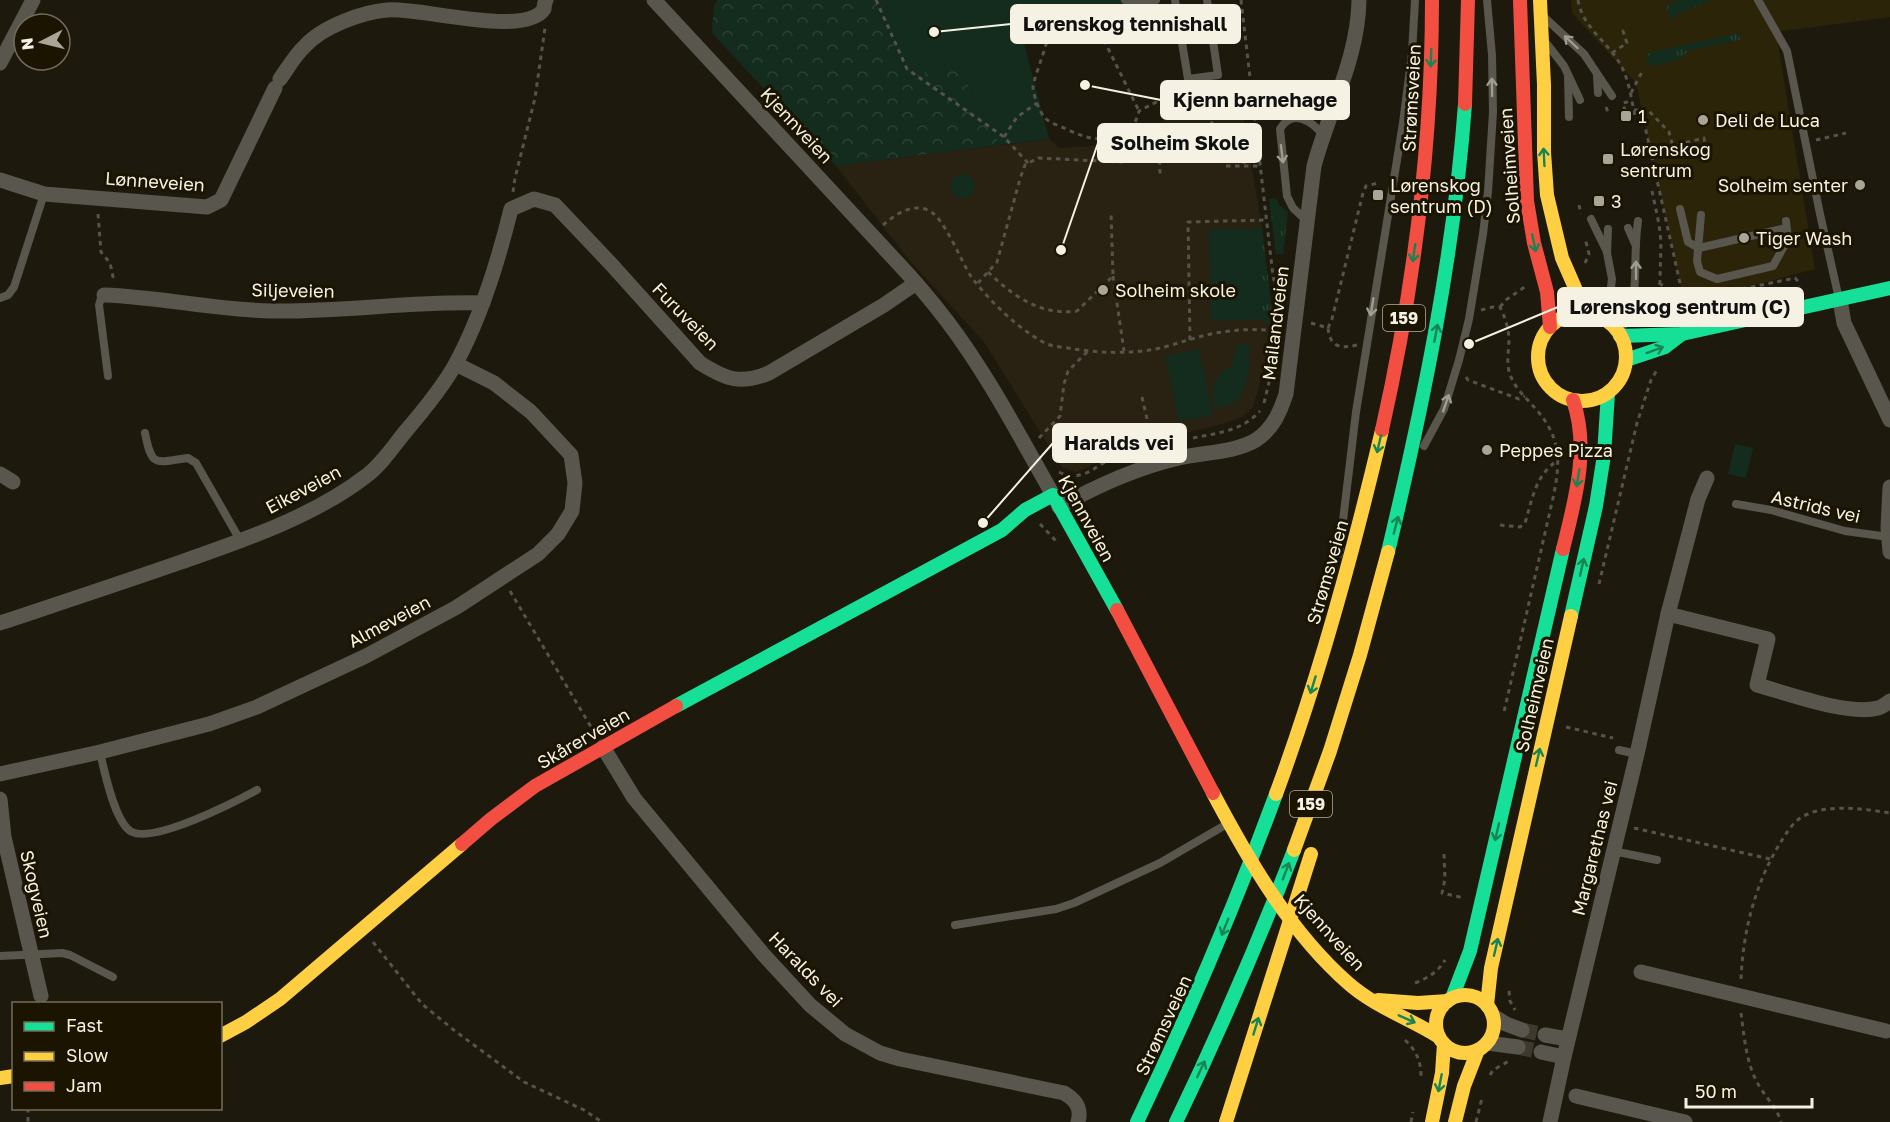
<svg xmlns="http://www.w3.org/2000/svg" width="1890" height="1122" viewBox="0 0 1890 1122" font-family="'Golos Text',sans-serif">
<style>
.built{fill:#2b2408}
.education{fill:#292212}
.grass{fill:url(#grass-tufts)}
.forest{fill:url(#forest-crowns)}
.green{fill:#132c1d}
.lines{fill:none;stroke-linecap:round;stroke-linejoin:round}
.street-tunnel{stroke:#3d3a2d;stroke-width:15;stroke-dasharray:15 8;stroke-linecap:butt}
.path{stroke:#56534a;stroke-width:3;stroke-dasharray:4.5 4.5;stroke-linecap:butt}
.lane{stroke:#58564d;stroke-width:8}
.street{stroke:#58564d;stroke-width:15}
.fast{stroke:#16e098;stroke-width:14}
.slow{stroke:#ffcf43;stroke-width:14}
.jam{stroke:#f24e42;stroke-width:14}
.oneway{stroke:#9f9c90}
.oneway2{stroke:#188454}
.poi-dot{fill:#a9a698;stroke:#1a1401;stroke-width:2}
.labels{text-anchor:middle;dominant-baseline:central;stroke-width:6;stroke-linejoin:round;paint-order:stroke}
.shield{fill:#1a1401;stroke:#b3af9f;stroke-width:1.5}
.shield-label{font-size:16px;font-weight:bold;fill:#f5f1e3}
.street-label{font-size:18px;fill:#f5f1e3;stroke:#1a1401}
.poi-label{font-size:18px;fill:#f5f1e3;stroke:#1a1401;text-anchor:start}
.leader{fill:none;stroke:#f5f1e3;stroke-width:2}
.callout-dot{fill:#f5f1e3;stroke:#1a1401;stroke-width:2}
.callout{fill:#f5f1e3;stroke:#f5f1e3;stroke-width:2}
.callout-label{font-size:20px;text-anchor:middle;font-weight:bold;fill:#111}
</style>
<defs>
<pattern id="grass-tufts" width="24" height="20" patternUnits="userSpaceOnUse" patternTransform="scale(1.5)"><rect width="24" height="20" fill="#132c1d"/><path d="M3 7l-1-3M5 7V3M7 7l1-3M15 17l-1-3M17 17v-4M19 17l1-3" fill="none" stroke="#2a4133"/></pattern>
<pattern id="forest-crowns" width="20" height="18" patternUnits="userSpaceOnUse" patternTransform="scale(1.5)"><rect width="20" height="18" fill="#132c1d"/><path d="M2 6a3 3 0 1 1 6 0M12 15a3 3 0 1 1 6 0" fill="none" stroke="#2a4133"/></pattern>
</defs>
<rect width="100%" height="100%" fill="#1d1a0d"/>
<path class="built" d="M1571,0H1890V17L1776,32L1815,269L1739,289L1684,301L1636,83L1572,13Z"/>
<path class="education" d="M1240,98L1262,227L1273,320L1265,364L1253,407L1242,417L1222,424L1181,434L1098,462L1077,472L1062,467L984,342L910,261L836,166L1049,139L1060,148L1106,145L1133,136L1187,109Z"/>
<g class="grass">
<path d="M1680,0H1712L1678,14L1669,20L1666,5Z"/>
<path d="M1739,33L1740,40L1688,51L1679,60L1654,66L1648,64L1646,59L1648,54L1652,52Z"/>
<path d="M1276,198L1279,205L1288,212L1283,254H1276L1269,199Z"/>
<path d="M1255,227H1262L1273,320L1268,324L1261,320Z"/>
</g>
<path class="forest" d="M718,0H875L908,79L955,60L1000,145L836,166L712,33L714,5Z"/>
<g class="green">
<path d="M875,0H1144L1039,21L1043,31L1024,43L1049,139L1000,145L955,60L908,79Z"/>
<circle cx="963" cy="186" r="12"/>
<path d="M1209,229H1255L1261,319L1211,321Z"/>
<path d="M1250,343C1249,361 1251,391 1233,403C1228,406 1221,407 1215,409C1210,389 1214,376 1232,366L1236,345Z"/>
<path d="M1199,349L1213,414L1193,420L1192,418L1179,421L1165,356Z"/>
<path d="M1735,444L1753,448L1746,478L1728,474Z"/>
</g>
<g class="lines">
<g class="street-tunnel">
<path d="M1522,1030L1545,1035"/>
<path d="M1518,1047L1541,1052"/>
</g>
<g class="path">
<path d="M876,0L907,69L1004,137L1028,163"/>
<path d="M1241,0L1273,276L1280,305"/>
<path d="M1578,0C1582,26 1606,41 1619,62C1629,78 1631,98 1635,116"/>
<path d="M1119,11L1082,32C1067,26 1057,36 1046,44C1044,53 1032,84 1033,88C1034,97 1039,111 1045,118C1050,123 1060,126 1066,129C1086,138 1098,143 1119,134C1131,129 1136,124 1139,111L1166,97L1180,87"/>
<path d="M1096,24L1139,111"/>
<path d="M1612,53L1627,43L1623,31L1626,30"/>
<path d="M1631,93L1643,70"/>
<path d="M1606,107L1609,115"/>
<path d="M1634,110H1641L1642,113L1684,301"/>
<path d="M1641,110L1649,111L1669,132L1672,143L1676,145L1704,138L1708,159"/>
<path d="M1625,111L1623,103L1632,101"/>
<path d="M1206,114C1214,134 1236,128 1242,146C1245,152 1244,160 1244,166"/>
<path d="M1004,137L1017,117L1037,103"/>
<path d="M1816,140L1846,133"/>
<path d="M1159,142L1160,174"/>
<path d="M1226,166H1260"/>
<path d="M1652,191L1659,224L1661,242L1659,317"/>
<path d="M513,192L515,178L535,98L545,28"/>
<path d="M1579,205L1581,214"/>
<path d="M98,214L101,252L110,263L114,281"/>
<path d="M883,225C895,215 911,203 928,210C944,216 961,262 972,278C991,302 1016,327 1043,342C1051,347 1064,347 1074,349C1101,353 1129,354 1156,349C1178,344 1200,335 1222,332C1241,329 1259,329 1277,331"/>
<path d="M1585,263L1589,254L1585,238"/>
<path d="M988,272C1013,296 1041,316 1077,311L1113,276L1111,212"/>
<path d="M1113,276L1124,351"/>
<path d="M978,283L997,262L1020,179L1025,165L1038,158L1121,162L1132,160L1161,140"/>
<path d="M1659,283L1682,298"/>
<path d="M1646,291L1669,300L1684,301L1795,278L1797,280L1799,286"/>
<path d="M1688,301L1702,309"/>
<path d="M1500,307L1506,300L1526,286"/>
<path d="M1481,310L1493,307H1500C1505,317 1508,327 1509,338C1509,352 1505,366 1512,379C1517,390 1527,399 1535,408C1561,437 1561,461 1553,498L1504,712"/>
<path d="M1311,323L1328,328C1330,347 1340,349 1357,345"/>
<path d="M1328,328L1332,319L1363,193L1366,186L1378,183"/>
<path d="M1190,340L1188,222L1266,220"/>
<path d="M1466,377L1468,380L1519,399L1525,396"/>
<path d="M1142,397L1153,445"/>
<path d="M1264,403L1271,374"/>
<path d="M1039,438L1060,416L1064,384L1068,371L1088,351"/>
<path d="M1193,438C1218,433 1242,431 1260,411"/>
<path d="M1059,472C1067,476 1075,477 1083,474C1092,472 1099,464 1108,461C1133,450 1159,443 1186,439"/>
<path d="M1040,524L1056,541"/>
<path d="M1500,525L1520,527L1525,523C1533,497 1535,476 1558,460"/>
<path d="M1599,584L1637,423L1651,380L1657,370"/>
<path d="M510,591L594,732"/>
<path d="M1566,727L1613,738"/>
<path d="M1634,828L1770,859"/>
<path d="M1444,854L1445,879L1442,893L1464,898"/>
<path d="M373,942L422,1004L455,1031L524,1082L584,1110L602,1122"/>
<path d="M1741,979C1743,930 1756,881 1782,840C1789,829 1795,819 1808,814C1832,804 1865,809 1890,813"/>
<path d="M1415,983C1428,978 1438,972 1445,960"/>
<path d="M1509,991L1510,1001L1515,1010"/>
<path d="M1741,1013C1744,1035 1746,1062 1757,1082C1764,1096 1777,1107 1781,1122"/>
<path d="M1405,1040C1416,1050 1421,1061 1421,1076"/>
<path d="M1490,1075L1493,1070L1509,1061"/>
<path d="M28,1108V1122"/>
<path d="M1411,1122L1413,1112"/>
<path d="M1476,1122L1482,1098"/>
</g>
<g class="lane">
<path d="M1125,0L1130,4L1156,0"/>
<path d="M1175,0L1188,79L1218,75L1207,0"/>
<path d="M1758,0L1787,51L1820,214L1839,299"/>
<path d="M1544,17L1584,54L1612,96"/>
<path d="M1547,44L1564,66L1580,100"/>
<path d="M1597,76L1598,93"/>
<path d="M1568,78L1569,117"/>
<path d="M1680,209L1688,242L1699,248L1786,228"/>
<path d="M1701,215L1697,261L1700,272L1717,279L1773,266L1788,239L1786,221"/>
<path d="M1591,219L1607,252"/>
<path d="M1306,220L1293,208L1287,196L1280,129C1292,108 1312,121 1323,135"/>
<path d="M1628,228L1635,244"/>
<path d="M104,295L101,298L99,305L108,376"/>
<path d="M0,298L8,295L14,287L44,194"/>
<path d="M1595,315L1609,294L1611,287L1612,279L1607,253L1608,229"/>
<path d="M1619,332C1639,307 1634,275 1636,245C1636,237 1637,229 1638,221"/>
<path d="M145,433C152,469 156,462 188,458L196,463L240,540"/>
<path d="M1424,446L1444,409L1459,360L1469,319L1483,234L1488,192L1493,112L1492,55L1487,0"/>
<path d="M1736,504L1771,510L1845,531L1889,537"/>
<path d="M1339,554L1356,412L1403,123L1412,53L1415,0"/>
<path d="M1619,750L1637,754"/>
<path d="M100,752C104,770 115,824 132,832C155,843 235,802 257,790"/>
<path d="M1613,851L1657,860"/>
<path d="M955,925L1056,909L1074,903L1160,863L1227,824"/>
<path d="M0,956L62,953L70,955L113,977"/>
</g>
<g class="street">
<path d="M654,0L896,261C914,280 931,300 947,321C988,375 1020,437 1053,495"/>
<path d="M0,63L33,0"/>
<path d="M280,79C288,68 295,55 305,46C322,27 362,12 387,10C421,7 525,38 544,9C544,7 545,2 546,0"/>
<path d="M0,180L44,194L207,207L221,200L275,88"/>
<path d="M104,295C160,297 216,310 272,311C343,312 412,301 483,303"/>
<path d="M1840,300L1844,323L1890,420"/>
<path d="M0,474L13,482"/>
<path d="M1890,487L1888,528L1890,552"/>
<path d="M1059,507C1098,485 1136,468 1179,458C1204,452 1234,453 1256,440C1273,429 1280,412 1286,394L1314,166C1329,110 1358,59 1359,0"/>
<path d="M1668,614L1768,639L1757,685C1787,693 1848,716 1878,708C1882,707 1886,704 1890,701"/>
<path d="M0,623C60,603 121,583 181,562C241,541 315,516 366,476C381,465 393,447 405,432C423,411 443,387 456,363C482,315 498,262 511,209L534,199L555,205L611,264L700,363C725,379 740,385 769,373L884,305L916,283"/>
<path d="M603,747L634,798L763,954L810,1005L845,1034L880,1053L900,1059L1064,1093C1076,1100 1082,1108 1078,1122"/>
<path d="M0,774L100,752L209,724L257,707L366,656L457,607L538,554L558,534L572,511L575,483L571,455L531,412L494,383L456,364"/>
<path d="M0,799L4,837L41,996"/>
<path d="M1641,972L1886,1031"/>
<path d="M1493,1016L1506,1024L1522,1030"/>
<path d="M1545,1035L1568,1039"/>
<path d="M1487,1043L1518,1047"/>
<path d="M1541,1052L1564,1057"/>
<path d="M1576,1096L1685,1122"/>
<path d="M1550,1122L1564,1057L1637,754L1668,614L1698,499L1707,478"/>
</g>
<g class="fast">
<path d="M1620,336L1682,334L1890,288"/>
<path d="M1626,360L1665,347L1682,334"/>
<path d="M1388,552C1423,405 1454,256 1465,104"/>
<path d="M1571,616L1596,506L1604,455L1608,393"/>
<path d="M676,706L1002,530L1025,510L1053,495L1117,610"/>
<path d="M1452,998L1470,951L1563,549"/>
<path d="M1137,1122C1188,1015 1235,906 1276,794"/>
<path d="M1176,1122C1219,1033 1258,943 1294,850"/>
</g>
<g class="slow">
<path d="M1540,0L1544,85V152L1547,195L1562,258L1586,313"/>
<circle cx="1582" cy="357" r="44"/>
<path d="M1213,793C1249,861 1290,932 1348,983C1375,1007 1409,1018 1439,1037"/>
<path d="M1276,794C1320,675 1353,553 1382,430"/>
<path d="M1294,850L1330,751L1360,655L1388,552"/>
<circle cx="1465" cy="1024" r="29"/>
<path d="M1378,1000L1418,1003L1448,1001"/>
<path d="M1487,1005L1491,968L1571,616"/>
<path d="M220,1036L246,1022L280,999L462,844"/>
<path d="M0,1078L14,1076"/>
<path d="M1226,1122L1311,854"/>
<path d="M1432,1122L1442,1073L1444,1044"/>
<path d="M1455,1122L1464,1086L1478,1050"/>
</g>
<g class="jam">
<path d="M1520,0L1527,201L1534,243L1547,292L1550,327"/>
<path d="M1465,104L1468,0"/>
<path d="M1382,430C1414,288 1432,145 1432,0"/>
<path d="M1563,549C1575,500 1590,449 1573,400"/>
<path d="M1117,610L1213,793"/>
<path d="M462,844L491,819L535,786L676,706"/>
</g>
</g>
<defs><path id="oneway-shaft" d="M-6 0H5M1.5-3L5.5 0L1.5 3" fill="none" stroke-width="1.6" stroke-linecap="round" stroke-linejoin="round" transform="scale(1.5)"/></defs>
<g class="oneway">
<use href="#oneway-shaft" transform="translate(1571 42) rotate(-137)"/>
<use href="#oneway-shaft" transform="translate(1492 87) rotate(-91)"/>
<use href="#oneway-shaft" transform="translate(1282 154) rotate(83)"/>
<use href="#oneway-shaft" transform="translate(1636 270) rotate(-90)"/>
<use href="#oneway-shaft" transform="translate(1372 307) rotate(99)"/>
<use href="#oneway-shaft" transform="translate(1446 403) rotate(-71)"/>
</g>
<g class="oneway2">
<use href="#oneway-shaft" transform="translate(1431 58) rotate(92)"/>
<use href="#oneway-shaft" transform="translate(1544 157) rotate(-93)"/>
<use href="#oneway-shaft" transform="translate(1534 243) rotate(78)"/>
<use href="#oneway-shaft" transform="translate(1414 253) rotate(98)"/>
<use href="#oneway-shaft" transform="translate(1436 333) rotate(-79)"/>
<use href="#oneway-shaft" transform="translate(1655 350) rotate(-20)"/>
<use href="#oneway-shaft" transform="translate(1379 444) rotate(103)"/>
<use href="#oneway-shaft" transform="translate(1578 478) rotate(99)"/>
<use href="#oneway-shaft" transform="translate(1396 525) rotate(-75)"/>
<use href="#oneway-shaft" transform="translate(1582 567) rotate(-77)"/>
<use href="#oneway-shaft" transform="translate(1313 685) rotate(107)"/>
<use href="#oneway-shaft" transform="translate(1538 757) rotate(-77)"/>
<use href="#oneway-shaft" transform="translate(1497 832) rotate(103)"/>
<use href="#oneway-shaft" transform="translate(1286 871) rotate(-69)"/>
<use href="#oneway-shaft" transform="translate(1225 927) rotate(112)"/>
<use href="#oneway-shaft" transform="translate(1496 947) rotate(-77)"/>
<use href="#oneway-shaft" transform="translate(1407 1019) rotate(24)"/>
<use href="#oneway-shaft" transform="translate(1256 1026) rotate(-73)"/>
<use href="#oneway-shaft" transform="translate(1201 1069) rotate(-65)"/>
<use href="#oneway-shaft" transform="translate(1440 1083) rotate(101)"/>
</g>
<g class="poi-dot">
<rect x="1620" y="110" width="12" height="12" rx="3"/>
<circle cx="1703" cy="120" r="6"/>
<rect x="1602" y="153" width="12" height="12" rx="3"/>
<circle cx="1860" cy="185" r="6"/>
<rect x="1372" y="189" width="12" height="12" rx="3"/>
<rect x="1593" y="195" width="12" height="12" rx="3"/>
<circle cx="1744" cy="238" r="6"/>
<circle cx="1103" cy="290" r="6"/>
<circle cx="1487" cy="450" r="6"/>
</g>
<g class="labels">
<g class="shield">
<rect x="1383" y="305" width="42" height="26" rx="4.5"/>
<rect x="1290" y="791" width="42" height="26" rx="4.5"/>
</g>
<g class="shield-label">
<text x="1404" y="318">159</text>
<text x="1311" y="804">159</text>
</g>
<g class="street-label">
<text transform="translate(1411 98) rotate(-87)">Strømsveien</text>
<text transform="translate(797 125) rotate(47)">Kjennveien</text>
<text transform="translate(1509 166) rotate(-94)">Solheimveien</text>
<text transform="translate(155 181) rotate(4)">Lønneveien</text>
<text transform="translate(293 290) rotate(1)">Siljeveien</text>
<text transform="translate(686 316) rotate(46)">Furuveien</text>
<text transform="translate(1275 323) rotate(-83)">Mailandveien</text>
<text transform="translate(303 489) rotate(-28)">Eikeveien</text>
<text transform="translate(1816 506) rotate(13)">Astrids vei</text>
<text transform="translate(1087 518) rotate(61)">Kjennveien</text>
<text transform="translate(1327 572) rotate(-74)">Strømsveien</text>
<text transform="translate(389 621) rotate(-28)">Almeveien</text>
<text transform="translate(1534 695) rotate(-77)">Solheimveien</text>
<text transform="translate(583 738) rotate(-30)">Skårerveien</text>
<text transform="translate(1594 848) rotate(-76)">Margarethas vei</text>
<text transform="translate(37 894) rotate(77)">Skogveien</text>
<text transform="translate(1330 932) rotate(48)">Kjennveien</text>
<text transform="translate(806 969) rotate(46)">Haralds vei</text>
<text transform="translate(1163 1025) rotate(-65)">Strømsveien</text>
</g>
<g class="poi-label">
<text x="1638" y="116">1</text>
<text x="1715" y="120">Deli de Luca</text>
<text x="1620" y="149">Lørenskog<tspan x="1620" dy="21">sentrum</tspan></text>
<text x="1390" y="185">Lørenskog<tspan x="1390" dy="21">sentrum (D)</tspan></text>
<text x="1848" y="185" text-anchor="end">Solheim senter</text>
<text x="1611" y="201">3</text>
<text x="1756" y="238">Tiger Wash</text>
<text x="1115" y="290">Solheim skole</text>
<text x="1499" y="450">Peppes Pizza</text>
</g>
</g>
<path class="leader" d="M934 32L1011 24M1085 85L1161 100M1061 250L1098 143M1469 344L1558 307M983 523L1053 443"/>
<g class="callout-dot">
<circle cx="934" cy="32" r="6"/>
<circle cx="1085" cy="85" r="6"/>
<circle cx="1061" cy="250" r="6"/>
<circle cx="1469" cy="344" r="6"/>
<circle cx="983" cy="523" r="6"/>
</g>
<g class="callout">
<rect x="1011" y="5" width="229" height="38" rx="6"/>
<rect x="1161" y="81" width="188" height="38" rx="6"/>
<rect x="1098" y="124" width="163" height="38" rx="6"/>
<rect x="1558" y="288" width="245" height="38" rx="6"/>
<rect x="1053" y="424" width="133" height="38" rx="6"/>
</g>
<g class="callout-label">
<text x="1125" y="31">Lørenskog tennishall</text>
<text x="1255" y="107">Kjenn barnehage</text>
<text x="1180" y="150">Solheim Skole</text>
<text x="1680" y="314">Lørenskog sentrum (C)</text>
<text x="1119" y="450">Haralds vei</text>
</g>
<rect x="12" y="1002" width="210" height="108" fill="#1a1401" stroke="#726c5b" stroke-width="1.5"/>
<rect x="24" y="1022" width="30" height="9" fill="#16e098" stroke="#726c5b" stroke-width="1.5"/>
<text x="66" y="1032" font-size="18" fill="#f5f1e3">Fast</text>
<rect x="24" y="1052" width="30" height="9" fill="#ffcf43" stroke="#726c5b" stroke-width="1.5"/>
<text x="66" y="1062" font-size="18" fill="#f5f1e3">Slow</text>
<rect x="24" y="1082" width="30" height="9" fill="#f24e42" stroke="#726c5b" stroke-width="1.5"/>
<text x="66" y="1092" font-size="18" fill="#f5f1e3">Jam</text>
<g transform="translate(42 42) rotate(263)"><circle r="28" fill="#1a1401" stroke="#726c5b" stroke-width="1.5"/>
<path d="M0-4.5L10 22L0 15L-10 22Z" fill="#a9a698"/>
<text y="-9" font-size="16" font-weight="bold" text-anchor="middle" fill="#f5f1e3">N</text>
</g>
<path d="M1686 1098v9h126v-9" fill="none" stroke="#f5f1e3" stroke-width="3"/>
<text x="1695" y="1098" font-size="18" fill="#f5f1e3" stroke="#1a1401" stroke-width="4.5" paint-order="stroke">50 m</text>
</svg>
